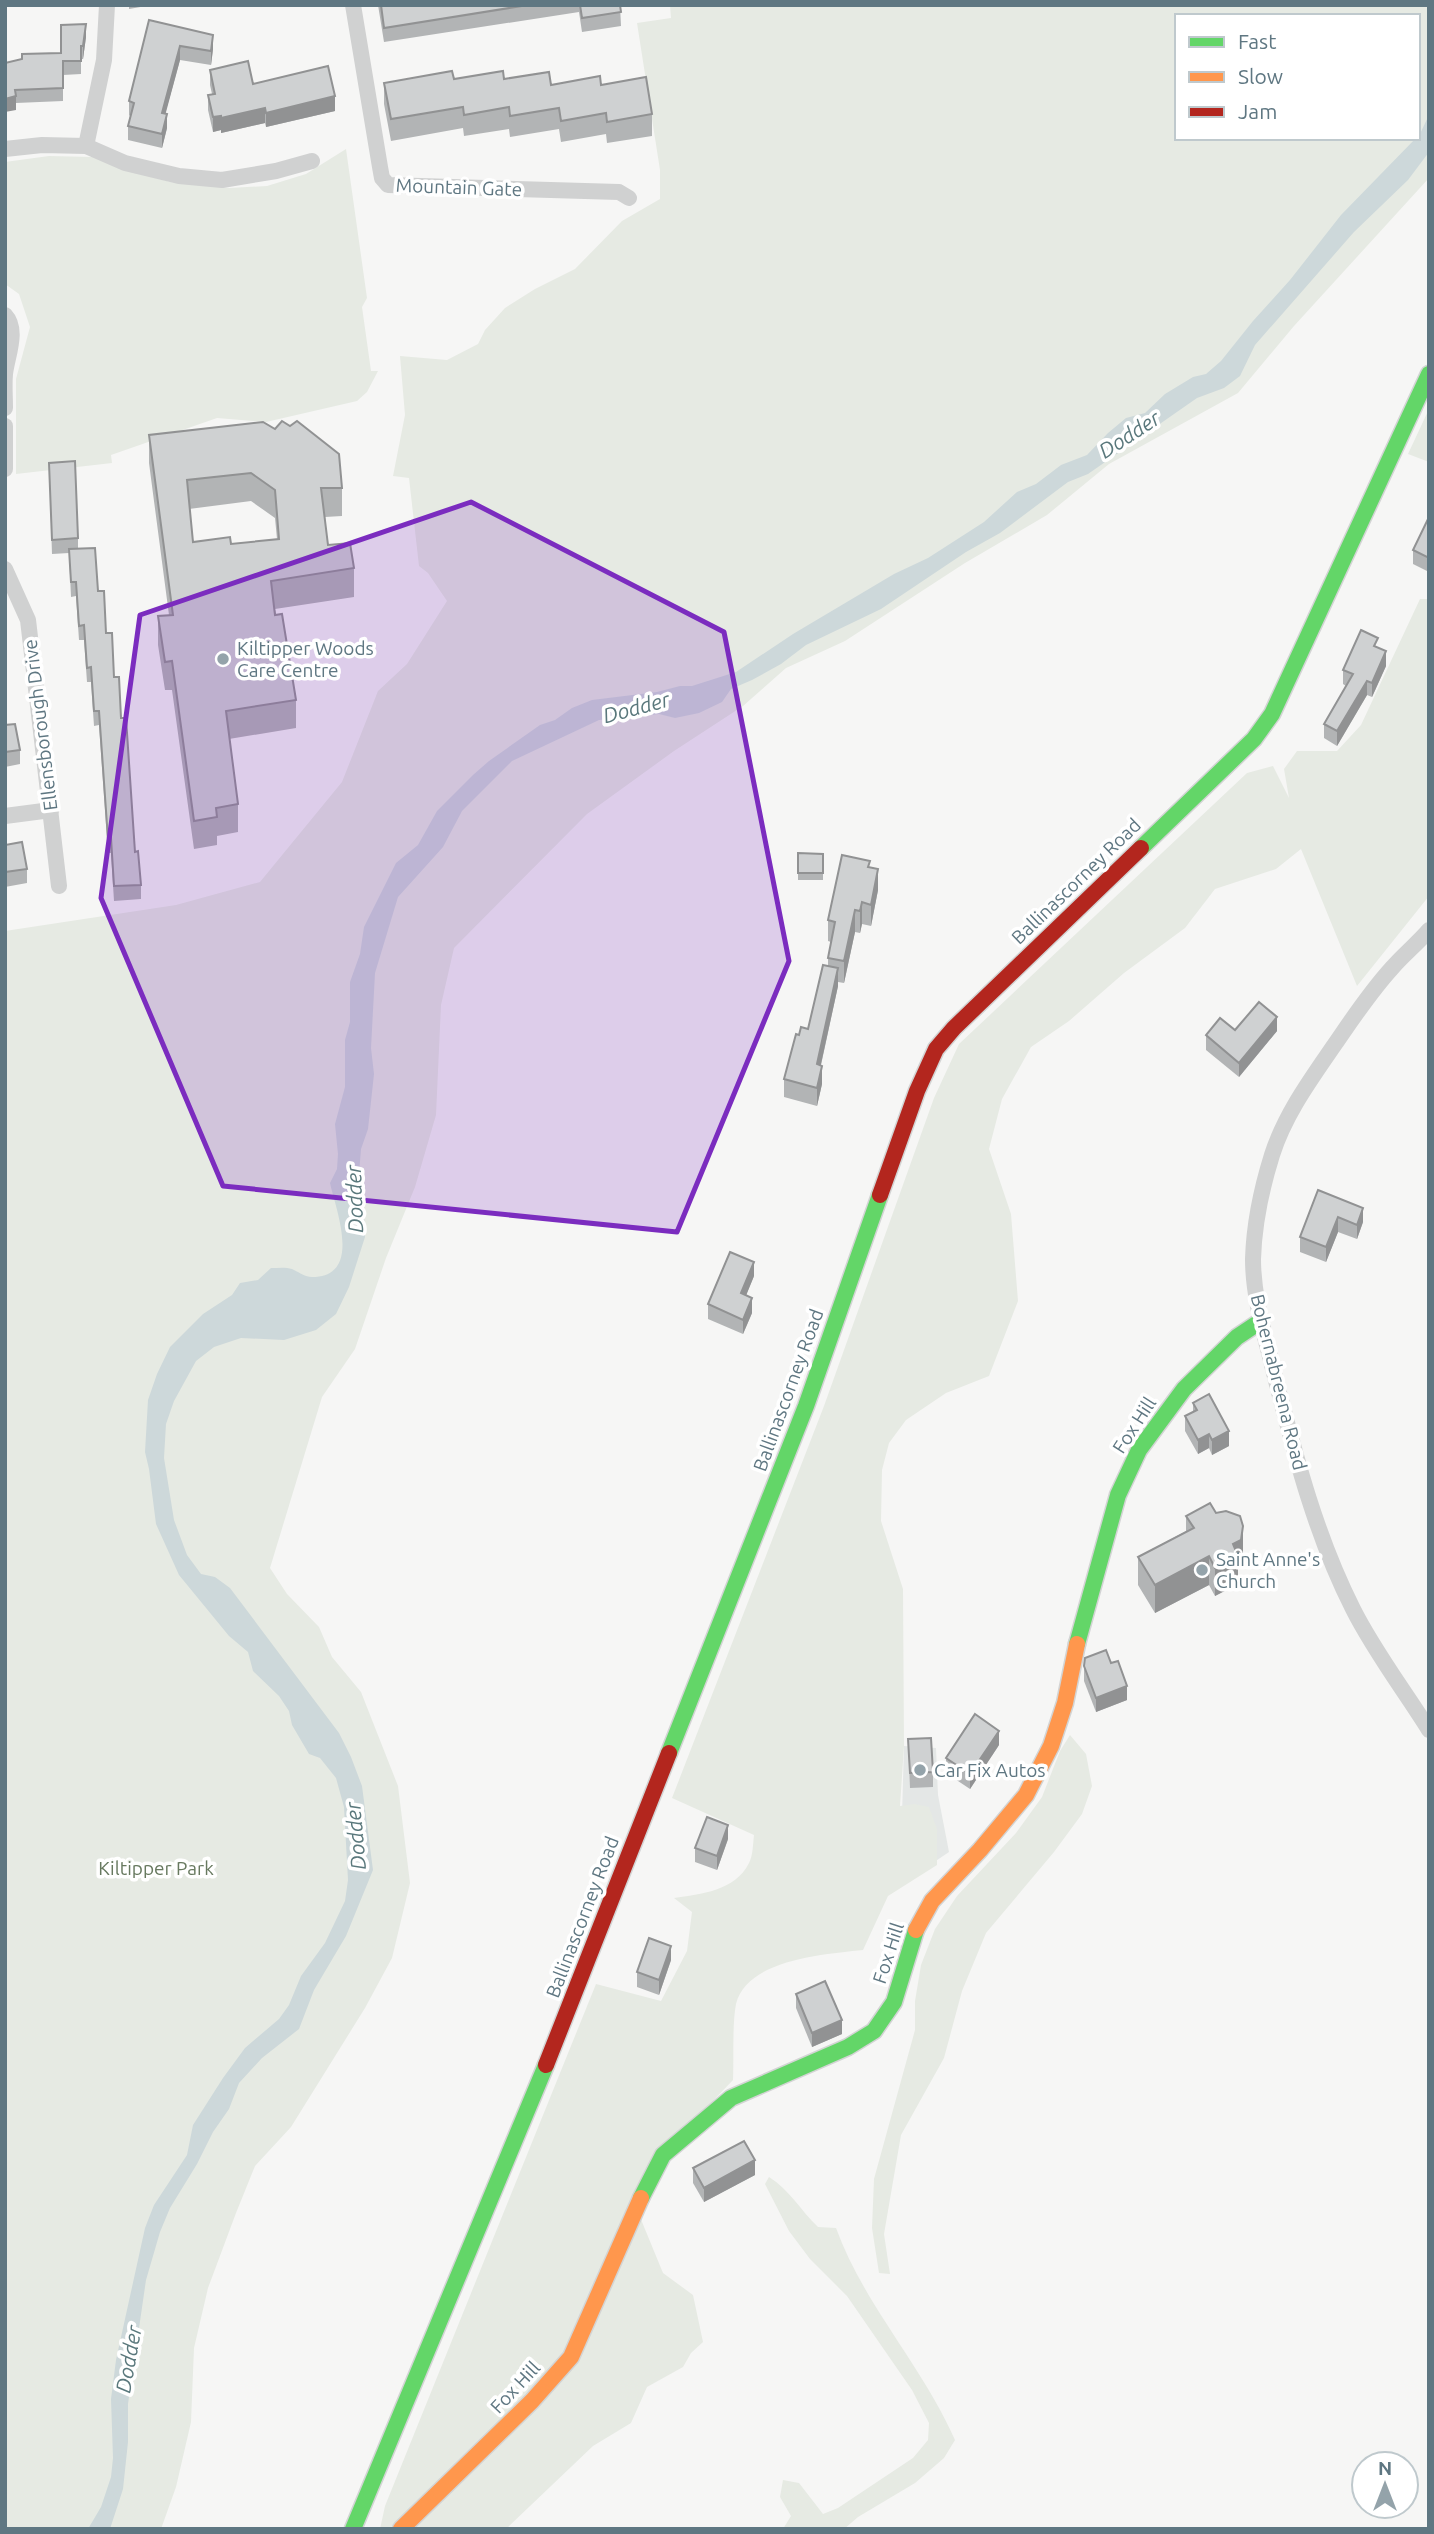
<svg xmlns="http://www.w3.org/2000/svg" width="1434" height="2534" viewBox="0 0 1434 2534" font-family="Ubuntu,sans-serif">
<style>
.built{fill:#e4e7e6}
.green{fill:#e6eae3;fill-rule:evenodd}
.water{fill:#cdd8da}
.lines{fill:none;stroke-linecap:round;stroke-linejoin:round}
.fast-casing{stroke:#d3d4d4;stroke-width:19}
.slow-casing{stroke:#d3d4d4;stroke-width:19}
.jam-casing{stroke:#d3d4d4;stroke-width:19}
.street{stroke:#d0d1d1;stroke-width:16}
.fast{stroke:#63d668;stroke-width:16}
.slow{stroke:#ff974d;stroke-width:16}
.jam{stroke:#b3261e;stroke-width:16}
.wall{fill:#b2b4b5;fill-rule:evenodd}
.shaded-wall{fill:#919293}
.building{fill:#cfd1d2;stroke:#919293;stroke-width:2;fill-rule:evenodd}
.marked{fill:#7b2cbf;fill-opacity:0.2;stroke:#7b2cbf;stroke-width:5;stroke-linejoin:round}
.poi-dot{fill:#94a3aa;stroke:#fff;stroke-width:2.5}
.labels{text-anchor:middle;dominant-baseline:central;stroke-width:7;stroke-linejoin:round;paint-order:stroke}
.street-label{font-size:19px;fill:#5f7782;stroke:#fff}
.poi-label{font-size:19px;fill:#5f7782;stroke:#fff;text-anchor:start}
.park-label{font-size:19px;fill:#67795f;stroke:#fff}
.water-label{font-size:21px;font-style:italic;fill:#5a787c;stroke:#fff}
</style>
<rect width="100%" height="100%" fill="#f6f6f5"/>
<path class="built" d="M904,1746L936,1748L938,1795L949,1852L900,1885Z"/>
<g class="green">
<path d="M670,5H1429V178L1294,326L1238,393L1109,464L1047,515L965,563L845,641L786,668L743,706L674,751L587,814L454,948L441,1005L436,1115L415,1187L386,1258L355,1349L322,1397L270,1568L287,1594L319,1627L332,1657L361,1692L398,1786L410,1883L392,1958L365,2008L291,2127L255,2166L236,2213L208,2288L194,2348L191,2422L176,2487L161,2529H5V931L176,905L260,882L342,782L378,691L407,664L447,601L428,573L419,566L409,478L393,476L405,415L400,356L447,360L478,344L485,330L505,308L535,289L575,269L622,221L660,199V170L637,23L671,18ZM1177,16H1418V138H1177Z"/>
<path d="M346,149L367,298L362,307L371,371H378L367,392L357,401L266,422L217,418L111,455L112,463L16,474V379L30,327L19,294L5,284V162L49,156L93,157L170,182L229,188L267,186L306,174Z"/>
<path d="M1429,409V462L1408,454Z"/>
<path d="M1420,599H1429V896L1357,986L1301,849L1276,869L1215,889L1185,928L1124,973L1069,1021L1031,1047L1002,1099L989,1149L1011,1214L1018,1301L989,1376L946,1393L906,1420L889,1443L882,1470L881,1521L903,1589L904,1746L900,1806L915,1804L929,1807L937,1829V1865L888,1896L863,1950C826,1954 747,1959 736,2004C732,2025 734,2058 733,2080L710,2104L633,2200L663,2273L693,2295L703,2342L691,2353L683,2367L647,2387L631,2423L593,2446L506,2529H380L385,2506L596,1984L661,2001L687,1951L692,1912L674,1898C701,1894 735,1891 749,1863C753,1856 753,1843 754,1835L672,1798L824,1406L934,1098L959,1044L1247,773L1273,766L1289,798L1284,769L1297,751H1337L1361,725Z"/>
<path d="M1070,1735L1086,1754L1092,1786L1082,1814L1054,1852L986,1933L962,1991L944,2058L901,2135L884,2234L890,2274L879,2273L872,2228L874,2179L915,2030V2001L921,1965L935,1929L957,1896L1016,1833L1042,1797L1060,1751Z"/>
<path d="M769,2177C789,2189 801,2211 818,2227L836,2228C864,2305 922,2365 955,2440L944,2458L915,2483L858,2517L844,2529H783L791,2516L780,2497L783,2480L799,2483L823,2514L838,2508L913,2458L928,2440L929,2423L912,2390L847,2296L810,2259L789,2231L765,2184Z"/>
</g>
<path class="water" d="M1429,115V152L1408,180L1354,232L1255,345L1240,376L1224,388L1197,398L1088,474L1068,482L1000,533L966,552L881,609L806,645L781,664L752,680L731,689L722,702L699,713L675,718L659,714L599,720L512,761L462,811L443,847L398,897L375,973L371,1048L374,1074L368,1129L361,1149L358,1186V1197L365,1222V1237L349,1287L336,1314L316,1330L284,1340L241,1338L214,1347L196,1361L174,1401L166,1424L164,1458L174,1520L187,1555L201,1574L215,1577L230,1588L339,1733L351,1757L362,1786L373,1870L346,1936L314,1990L299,2029L262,2058L239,2083L229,2109L213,2132L197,2164L170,2208L160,2232L146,2280L128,2404V2442L123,2489L110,2529H88L101,2507L111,2477L113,2458L111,2399L116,2360L145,2228L154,2205L187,2155L193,2125L223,2078L245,2048L279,2019L289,2005L301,1976L325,1943L345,1901L348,1880L344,1807L336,1778L320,1758L309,1754L292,1725L289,1711L279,1696L253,1671L248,1652L229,1636L179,1575L156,1524L149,1469L145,1452L148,1400L157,1374L170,1347L203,1314L232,1295L240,1283L258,1280L271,1268C278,1268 286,1267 292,1269C299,1272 304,1277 312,1277C363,1277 336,1210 330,1183L337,1169L338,1154L335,1124L345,1087V1040L350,1022V982L360,954L364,927L396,863L418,845L437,811L473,775L489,761L540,725L555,720L572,708L592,700L657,692L680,686H692L736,672L793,634L894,574L928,558L984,522L1017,492L1036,484L1061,465L1087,455L1108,433L1126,418L1145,413L1165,394L1193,377L1206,374L1221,361L1253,321L1290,280L1341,215L1416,138H1418Z"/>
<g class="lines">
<defs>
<g id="fast">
<path d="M1141,848L1254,739L1272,714L1429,374"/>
<path d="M1077,1644L1118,1495L1139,1450L1184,1389L1237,1337L1261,1321"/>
<path d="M669,1753L806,1406L880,1195"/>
<path d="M641,2198L663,2155L731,2098L848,2047L874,2031L894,2002L916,1930"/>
<path d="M353,2529L546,2065"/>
</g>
<g id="slow">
<path d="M916,1930L932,1901L980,1850L1026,1795L1051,1746L1065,1703L1077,1644"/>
<path d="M401,2529L532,2401L571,2357L641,2198"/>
</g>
<g id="jam">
<path d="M880,1195L917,1091L936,1049L954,1028L1141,848"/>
<path d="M546,2065L669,1753"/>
</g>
</defs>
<use href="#fast" class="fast-casing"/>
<use href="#slow" class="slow-casing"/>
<use href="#jam" class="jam-casing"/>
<g class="street">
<path d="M353,5L380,167L382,178L388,185L619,192L629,198"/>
<path d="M86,146L104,60L107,5"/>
<path d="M5,149L42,145L86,146L125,163L179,176L222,180L276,171L312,161"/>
<path d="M5,315C19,330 7,356 5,374C4,385 5,397 5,408"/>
<path d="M5,426V469"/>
<path d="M5,569L28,620L59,886"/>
<path d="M5,816L51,810"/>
<path d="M1429,930C1417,944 1403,955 1392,968C1370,992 1353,1018 1335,1044C1311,1079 1285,1114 1272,1155C1262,1187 1254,1225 1253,1259C1253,1298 1265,1335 1274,1373C1295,1454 1315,1534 1353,1609C1374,1651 1404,1690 1429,1730"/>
</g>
<use href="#fast" class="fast"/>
<use href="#slow" class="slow"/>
<use href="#jam" class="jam"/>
</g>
<g class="wall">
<path d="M129,5H152L129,9Z"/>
<path d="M378,5H620L621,26L582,32L579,12L384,42Z"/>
<path d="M149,20L213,49L211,65L180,60L165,114L167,128L162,148L128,140V126L130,116L129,115V101Z"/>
<path d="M86,37L83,59H81V74L63,75V101L16,103V110L5,63L61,53Z"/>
<path d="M210,70L253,84L335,111L266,127L265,123L221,133V130L213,132L208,110V95L212,94L210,85Z"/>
<path d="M454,79H504L551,85H601L652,114V136L607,143L606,134L561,142L559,129L510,137L509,129L464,136L463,128L391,141L384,104V83Z"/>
<path d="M149,435L342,488V516L325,517L328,545L354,568V597L275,609L296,700V728L229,739L238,804V832L217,836V845L194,849L172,690H165L158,645V616L169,615L149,463ZM251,501L275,518L277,539L231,544L193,542L189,509Z"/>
<path d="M49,463L78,538V548L98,591L121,718L135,852L141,885V899L114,901L111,853H108L99,725L94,726L91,682H87L84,640H79L76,596L71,597L69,553L52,554Z"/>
<path d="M1429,517V572L1413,564V550Z"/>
<path d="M1378,648L1386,666L1372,697L1367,695L1337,746L1324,738V724L1346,686L1343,684V670Z"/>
<path d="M5,725L20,750V764L5,767Z"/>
<path d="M5,845L27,869V883L5,887Z"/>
<path d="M798,853L823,854V880H798Z"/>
<path d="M870,867L878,890L871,926L862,924L860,933L855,932L844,983L838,982V986L821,1065L822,1084L817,1106L784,1097V1079L799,1035L808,1029L828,966V958L831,942L828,941V920Z"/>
<path d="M1235,1030L1277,1031L1239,1077L1206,1050V1035Z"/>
<path d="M1318,1190L1363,1222L1357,1239L1338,1232L1326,1262L1300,1252V1237Z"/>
<path d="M754,1276L746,1295L752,1313L743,1334L708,1319V1304Z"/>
<path d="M1193,1403L1229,1446L1212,1455L1209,1448L1198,1454L1185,1431V1416L1193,1412Z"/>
<path d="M1216,1513L1243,1555L1241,1568L1238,1569V1584L1215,1596L1209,1585L1155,1613L1138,1585V1557L1186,1531V1516Z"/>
<path d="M1084,1666L1127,1700L1096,1712L1084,1681Z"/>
<path d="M908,1739L933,1772V1787L910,1788Z"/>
<path d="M999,1745L970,1789L946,1773V1758Z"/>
<path d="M728,1839L717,1870L695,1862V1848Z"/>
<path d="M671,1960L659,1995L637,1987V1972Z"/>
<path d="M796,1994L842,2034L812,2047L796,2008Z"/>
<path d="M693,2168L755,2175L704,2202L693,2183Z"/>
</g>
<g class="shaded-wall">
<path d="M86,24V37L83,59V46Z"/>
<path d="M213,35V49L211,65V51Z"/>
<path d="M180,46V60L162,127V113Z"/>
<path d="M16,96V110L5,112V99Z"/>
<path d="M335,96V111L266,127V113Z"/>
<path d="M265,108V123L221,133V118Z"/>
<path d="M167,114V128L162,148V134Z"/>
<path d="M221,116V130L213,132V117Z"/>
<path d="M1386,651V666L1372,697V683Z"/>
<path d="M1367,681V695L1337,746V731Z"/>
<path d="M878,869V890L871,926V905Z"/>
<path d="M862,902V924L860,933V911Z"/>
<path d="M855,910V932L844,983V961Z"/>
<path d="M838,968V986L817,1082V1064Z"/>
<path d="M1277,1017V1031L1239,1077V1063Z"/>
<path d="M822,1066V1084L817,1106V1088Z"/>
<path d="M1363,1208V1222L1357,1239V1225Z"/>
<path d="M1338,1217V1232L1326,1262V1247Z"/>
<path d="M754,1262V1276L741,1308V1293Z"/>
<path d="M752,1298V1313L743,1334V1320Z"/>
<path d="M1229,1431V1446L1212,1455V1440Z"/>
<path d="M1209,1434V1448L1198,1454V1440Z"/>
<path d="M1243,1526V1555L1241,1568L1238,1569V1584L1215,1596V1568L1233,1544Z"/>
<path d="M1209,1556V1585L1155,1613V1585Z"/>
<path d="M1127,1686V1700L1096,1712V1698Z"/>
<path d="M999,1731V1745L970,1789V1774Z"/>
<path d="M728,1825V1839L717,1870V1856Z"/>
<path d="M671,1946V1960L659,1995V1980Z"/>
<path d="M842,2020V2034L812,2047V2033Z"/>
<path d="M755,2160V2175L704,2202V2188Z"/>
</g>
<g class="building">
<path d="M381,5H528L384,28Z"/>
<path d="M580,5H620L621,12L582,18Z"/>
<path d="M149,20L213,35L211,51L180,46L162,113L167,114L162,134L128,126L134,103L129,101Z"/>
<path d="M86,24L83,46H81V61H63V88L15,90L16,96L5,99V63L22,59V54L61,53V25Z"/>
<path d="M248,61L253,84L328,66L335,96L266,113L265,108L221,118V116L213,117L208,95L215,94L210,70Z"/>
<path d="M452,71L454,79L503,71L504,79L549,72L551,85L600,76L601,85L646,77L652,114L607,122L606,113L561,121L559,108L510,116L509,107L464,115L463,107L391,119L384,83Z"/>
<path d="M282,421L290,426L297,421L339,454L342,488H321L328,545L350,543L354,568L271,581L275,615L282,614L296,700L226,711L238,804L216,808L217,817L194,821L172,661L165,662L158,616L173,615L149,435L263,422L275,429ZM251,473L275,490L279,539L231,544L230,537L193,542L187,480Z"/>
<path d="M75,461L78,538L52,540L49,463Z"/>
<path d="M1429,517V558L1413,550Z"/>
<path d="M95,548L98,591H104L106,633H112L114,677H119L121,718H126L135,852L138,851L141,885L114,886L111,838L108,839L99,711H94L91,667L87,668L84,625L79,626L76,582H71L69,549Z"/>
<path d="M1361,630L1378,638L1374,646L1386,651L1372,683L1367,681L1337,731L1324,724L1353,674L1343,670Z"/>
<path d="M15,724L20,750L5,752V725Z"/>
<path d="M22,842L27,869L5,872V845Z"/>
<path d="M798,853L823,854V873H798Z"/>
<path d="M842,855L870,861L868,867L878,869L871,905L862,902L860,911L855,910L844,961L828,958L835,922L828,920Z"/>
<path d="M823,965L838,968L817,1064L822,1066L817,1088L784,1079L796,1034L799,1035L801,1027L808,1029Z"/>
<path d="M1259,1002L1277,1017L1239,1063L1206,1035L1220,1018L1235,1030Z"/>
<path d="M1318,1190L1363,1208L1357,1225L1338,1217L1326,1247L1300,1237Z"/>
<path d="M730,1252L754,1262L741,1293L752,1298L743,1320L708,1304Z"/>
<path d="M1209,1394L1229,1431L1212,1440L1209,1434L1198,1440L1185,1416L1197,1410L1193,1403Z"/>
<path d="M1210,1503L1216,1513L1226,1511L1240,1516L1243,1526L1241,1540L1233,1544L1238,1556L1215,1568L1209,1556L1155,1585L1138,1557L1194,1528L1186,1516Z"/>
<path d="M1106,1650L1111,1663L1118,1661L1127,1686L1096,1698L1084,1666L1085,1658Z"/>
<path d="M975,1714L999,1731L970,1774L946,1758Z"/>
<path d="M931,1738L933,1772L910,1773L908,1739Z"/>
<path d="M707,1817L728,1825L717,1856L695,1848Z"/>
<path d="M649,1938L671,1946L659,1980L637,1972Z"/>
<path d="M825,1981L842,2020L812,2033L796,1994Z"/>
<path d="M744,2141L755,2160L704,2188L693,2168Z"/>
</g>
<path class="marked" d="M471,502L724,632L789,961L677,1232L223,1186L101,898L140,615Z"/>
<g class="poi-dot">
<circle cx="223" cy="659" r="7"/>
<circle cx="1202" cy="1570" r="7"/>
<circle cx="920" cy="1770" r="7"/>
</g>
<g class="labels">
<g class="street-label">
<text transform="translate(459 187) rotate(2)">Mountain Gate</text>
<text transform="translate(40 725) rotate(-97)">Ellensborough Drive</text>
<text transform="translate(1076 881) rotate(-44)">Ballinascorney Road</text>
<text transform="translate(1279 1382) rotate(76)">Bohernabreena Road</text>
<text transform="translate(788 1390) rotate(-70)">Ballinascorney Road</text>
<text transform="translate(1134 1425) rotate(-57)">Fox Hill</text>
<text transform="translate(582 1917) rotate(-69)">Ballinascorney Road</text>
<text transform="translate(888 1953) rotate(-72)">Fox Hill</text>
<text transform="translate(515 2387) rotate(-47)">Fox Hill</text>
</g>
<g class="poi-label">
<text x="237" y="648">Kiltipper Woods<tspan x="237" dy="22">Care Centre</tspan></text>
<text x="1216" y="1559">Saint Anne's<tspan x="1216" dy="22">Church</tspan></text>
<text x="934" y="1770">Car Fix Autos</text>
</g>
<g class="park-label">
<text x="156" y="1868">Kiltipper Park</text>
</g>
<g class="water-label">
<text transform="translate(1129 434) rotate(-33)">Dodder</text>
<text transform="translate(636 707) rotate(-15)">Dodder</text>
<text transform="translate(354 1199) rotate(-92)">Dodder</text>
<text transform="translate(355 1836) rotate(-95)">Dodder</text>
<text transform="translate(128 2359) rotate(-80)">Dodder</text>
</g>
</g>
<rect width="1434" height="2534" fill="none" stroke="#5f7782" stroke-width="14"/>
<rect x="1175" y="14" width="245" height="126" fill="#ffffff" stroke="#bfc9cd" stroke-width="2"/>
<rect x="1189" y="37" width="35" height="10" fill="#63d668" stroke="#bfc9cd" stroke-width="2"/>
<text x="1238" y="49" font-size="21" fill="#5f7782">Fast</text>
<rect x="1189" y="72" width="35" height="10" fill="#ff974d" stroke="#bfc9cd" stroke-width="2"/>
<text x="1238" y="84" font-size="21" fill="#5f7782">Slow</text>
<rect x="1189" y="107" width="35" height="10" fill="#b3261e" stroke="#bfc9cd" stroke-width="2"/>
<text x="1238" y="119" font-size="21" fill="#5f7782">Jam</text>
<g transform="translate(1385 2485)"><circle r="33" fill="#ffffff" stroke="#bfc9cd" stroke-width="2"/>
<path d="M0-5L12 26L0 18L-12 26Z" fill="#94a3aa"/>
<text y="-10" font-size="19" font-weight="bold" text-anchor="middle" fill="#5f7782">N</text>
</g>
</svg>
